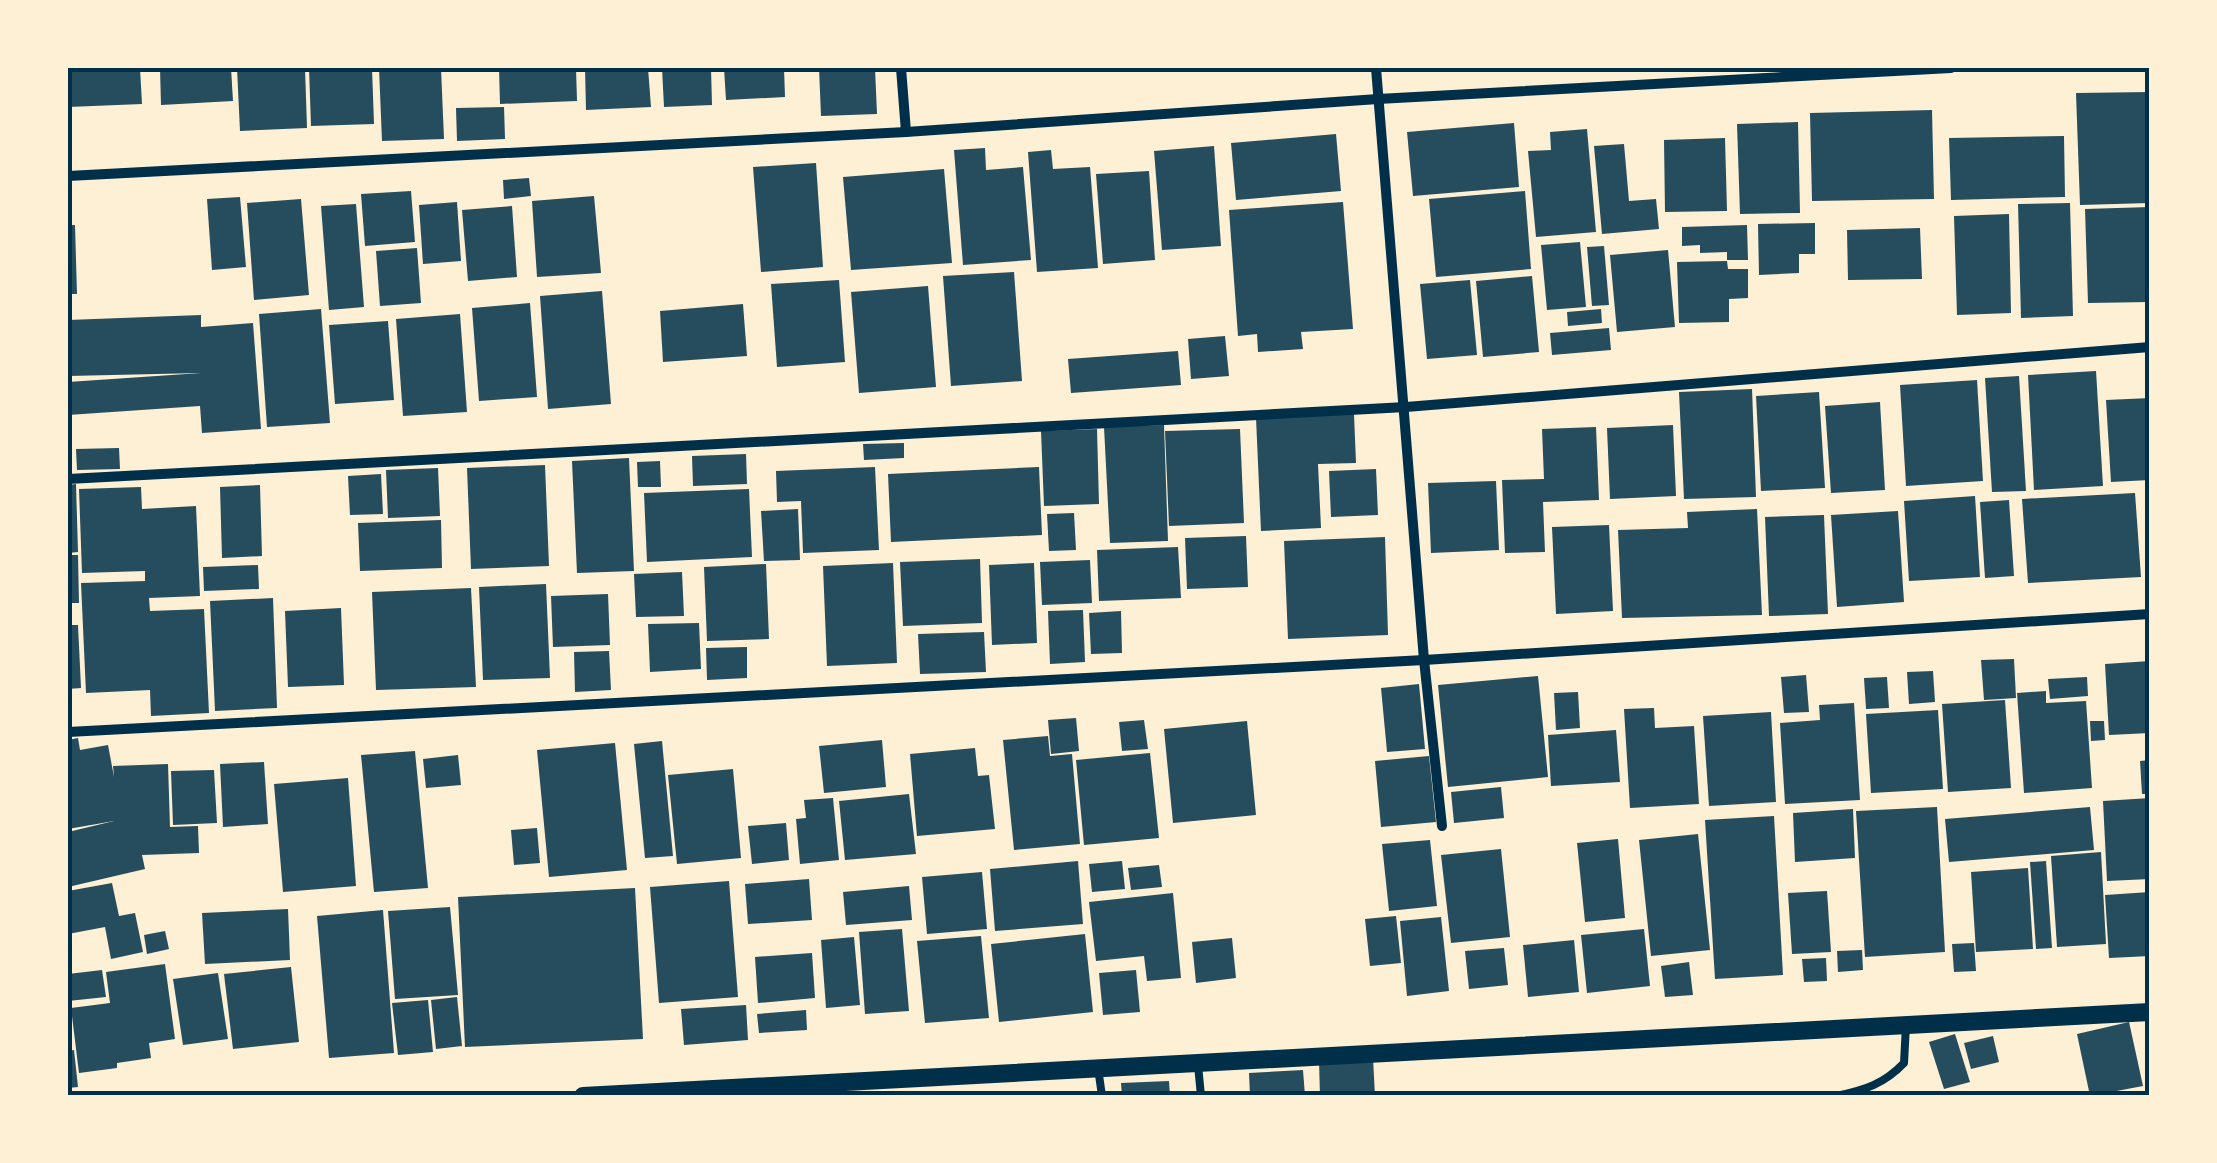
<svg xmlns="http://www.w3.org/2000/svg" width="2217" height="1163" viewBox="0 0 2217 1163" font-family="'Crimson Pro',serif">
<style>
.building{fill:#264d5e}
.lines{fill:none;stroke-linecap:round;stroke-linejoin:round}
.service{stroke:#003049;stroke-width:8}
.minor{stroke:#003049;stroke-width:10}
.tertiary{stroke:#003049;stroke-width:18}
.neatline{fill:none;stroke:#003049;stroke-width:4}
</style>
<rect width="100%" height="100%" fill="#fdf0d5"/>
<g class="building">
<path d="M68,68H140L142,104L68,107Z"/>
<path d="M160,68H231L233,101L161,105Z"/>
<path d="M237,68H305L307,128L240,131Z"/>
<path d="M309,68H372L374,124L311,126Z"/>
<path d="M379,68H441L444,139L382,141Z"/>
<path d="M499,68H576L577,101L500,104Z"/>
<path d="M585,68H648L651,107L586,110Z"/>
<path d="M662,68H711L712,105L664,107Z"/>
<path d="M724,68H784L785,97L726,100Z"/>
<path d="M819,68H875L877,114L821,116Z"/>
<path d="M2150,92V203L2080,205L2076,93Z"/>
<path d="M504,107L505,139L457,141L456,108Z"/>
<path d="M1932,110L1934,199L1812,201L1810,113Z"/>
<path d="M1798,122L1800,213L1740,214L1737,124Z"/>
<path d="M1514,123L1519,187L1413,196L1407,132Z"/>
<path d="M1587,129L1596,232L1536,237L1528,151L1551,150L1550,132Z"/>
<path d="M1336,134L1341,191L1236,200L1231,143Z"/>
<path d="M2064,136L2065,197L1951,200L1949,138Z"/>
<path d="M1725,138L1727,211L1665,212L1664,140Z"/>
<path d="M1624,144L1629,201L1656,199L1659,229L1602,234L1594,146Z"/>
<path d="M1214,146L1221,246L1162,250L1154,151Z"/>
<path d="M985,148L986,170L1023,167L1031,260L963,265L954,150Z"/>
<path d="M1051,150L1053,169L1090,167L1098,268L1037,272L1028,152Z"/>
<path d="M816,163L823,267L761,272L753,167Z"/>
<path d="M944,169L952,263L851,270L843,177Z"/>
<path d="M1149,171L1155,260L1103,264L1096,174Z"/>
<path d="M529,178L531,196L504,199L503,180Z"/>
<path d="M411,191L415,242L365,246L361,194Z"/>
<path d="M1525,191L1531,269L1436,277L1429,199Z"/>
<path d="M594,196L601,273L537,277L532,201Z"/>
<path d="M240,197L246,267L212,270L207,199Z"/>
<path d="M301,199L309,295L254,300L247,203Z"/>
<path d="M457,202L461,261L423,264L419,205Z"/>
<path d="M1343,202L1353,329L1301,332L1303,349L1258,352L1257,334L1238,336L1229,210Z"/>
<path d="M2070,203L2073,316L2021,318L2018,204Z"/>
<path d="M356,204L364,307L329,310L321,206Z"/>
<path d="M512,206L517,277L468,281L462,210Z"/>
<path d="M2150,207V302L2088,303L2085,209Z"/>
<path d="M2009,214L2011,313L1957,315L1954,216Z"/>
<path d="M1815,223V254H1799V273L1759,275L1758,224Z"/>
<path d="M68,225H75L77,294H68Z"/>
<path d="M1747,225L1748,260H1727V252L1700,253V245L1682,246V227Z"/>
<path d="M1920,228L1922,279L1848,280L1847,230Z"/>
<path d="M1580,242L1586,307L1547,310L1541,245Z"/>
<path d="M1604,246L1609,305L1592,306L1587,247Z"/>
<path d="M417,248L421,303L380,306L376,251Z"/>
<path d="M1668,250L1675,327L1617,332L1610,255Z"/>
<path d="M1727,261L1728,269H1748V298L1729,299V322L1679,323L1677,262Z"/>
<path d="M1014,272L1022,381L951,386L943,276Z"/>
<path d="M1532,276L1539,352L1483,357L1476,281Z"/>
<path d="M839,280L845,362L777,367L771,284Z"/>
<path d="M1470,280L1477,355L1427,359L1420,284Z"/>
<path d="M928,286L936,387L859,393L851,292Z"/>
<path d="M602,291L611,404L548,409L540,296Z"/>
<path d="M530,303L537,397L479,401L472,308Z"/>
<path d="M743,304L747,356L663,362L660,311Z"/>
<path d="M321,309L330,423L267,427L259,314Z"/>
<path d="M1601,309L1602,323L1568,326L1567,312Z"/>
<path d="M460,314L467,412L403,416L396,319Z"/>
<path d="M201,315V327L253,323L261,429L202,433L200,406L68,415V382L201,373L68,376V320Z"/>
<path d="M388,321L394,400L335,404L329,325Z"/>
<path d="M1609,328L1611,350L1552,355L1550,333Z"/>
<path d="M1225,336L1229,376L1191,379L1188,339Z"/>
<path d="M1178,351L1181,385L1071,393L1068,359Z"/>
<path d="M2096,371L2103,486L2034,490L2028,375Z"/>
<path d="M2019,376L2026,491L1992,492L1985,378Z"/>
<path d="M1977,380L1983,481L1906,486L1900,385Z"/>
<path d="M1752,389L1756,497L1684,499L1679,392Z"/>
<path d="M1819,392L1825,488L1761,491L1756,396Z"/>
<path d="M2150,398V480L2111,482L2106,400Z"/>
<path d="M1880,402L1885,490L1831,493L1825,406Z"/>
<path d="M1354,414L1356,463L1318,464L1321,528L1261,531L1256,418Z"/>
<path d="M1164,425L1168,541L1110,543L1104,427Z"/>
<path d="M1673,425L1676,496L1610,499L1607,428Z"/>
<path d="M1596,427L1599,500L1543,502L1545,552L1505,553L1502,480L1544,479L1542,429Z"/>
<path d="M1097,429L1099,504L1044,506L1041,431Z"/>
<path d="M1240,429L1244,523L1169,526L1165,431Z"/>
<path d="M904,443V458L864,460L863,444Z"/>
<path d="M119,448L120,469L77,470L76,449Z"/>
<path d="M746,454L747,484L693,486L692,456Z"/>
<path d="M629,458L634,571L577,573L572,461Z"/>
<path d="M660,461L661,487H638L637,462Z"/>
<path d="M545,465L549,566L471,569L467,468Z"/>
<path d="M875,467L879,550L803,553L801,501L777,502L776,471Z"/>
<path d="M1039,467L1042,535L891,542L888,474Z"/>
<path d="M438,468L440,516L388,518L386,470Z"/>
<path d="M1376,469L1378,515L1331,517L1329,471Z"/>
<path d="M381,474L383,514L350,515L348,476Z"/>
<path d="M1496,481L1499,550L1431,553L1428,483Z"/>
<path d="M76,484L78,552L68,553V485Z"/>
<path d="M260,485L262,556L222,558L220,487Z"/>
<path d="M141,487L142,509L196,506L200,596L149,598L150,611L204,609L209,713L151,716L150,690L86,693L81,583L145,581V571L82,573L79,489Z"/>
<path d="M749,489L752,557L647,562L644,493Z"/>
<path d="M2135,493L2141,577L2028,583L2022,499Z"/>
<path d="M1975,496L1980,577L1909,581L1904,501Z"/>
<path d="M2009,500L2014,576L1985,578L1980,502Z"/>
<path d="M798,509L800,560L764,561L761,511Z"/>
<path d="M1757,509L1762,615L1622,618L1618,530L1688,528L1687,512Z"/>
<path d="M1898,511L1904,602L1837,607L1831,515Z"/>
<path d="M1074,513L1076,550L1049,551L1047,514Z"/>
<path d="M1824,515L1828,614L1769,616L1765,517Z"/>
<path d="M441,520L442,568L360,571L358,523Z"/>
<path d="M1609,525L1613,611L1556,614L1552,527Z"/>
<path d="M1246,536L1248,587L1187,589L1185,538Z"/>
<path d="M1385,537L1388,635L1288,639L1284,541Z"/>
<path d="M1178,547L1181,598L1099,601L1097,550Z"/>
<path d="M68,555H78L79,603H68Z"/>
<path d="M980,559L982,623L903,626L900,562Z"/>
<path d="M1090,560L1092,603L1042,605L1040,562Z"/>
<path d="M893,563L897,663L827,666L823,566Z"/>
<path d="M1034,563L1037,643L992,645L989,565Z"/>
<path d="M766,564L769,639L707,641L704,567Z"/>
<path d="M258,565L259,589L204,591L203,567Z"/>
<path d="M682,572L684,616L636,617L634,574Z"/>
<path d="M546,584L550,678L483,680L479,587Z"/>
<path d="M471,588L476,687L376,690L372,592Z"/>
<path d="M608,594L610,645L553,647L551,596Z"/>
<path d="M273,598L277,708L215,711L210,601Z"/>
<path d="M341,608L344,685L288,687L285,611Z"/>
<path d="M1083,610L1085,662L1050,664L1048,611Z"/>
<path d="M1121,611L1122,653L1091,654L1089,613Z"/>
<path d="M699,623L701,669L650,672L648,624Z"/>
<path d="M68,625H78L81,688L68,689Z"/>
<path d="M984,632L986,672L920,674L918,634Z"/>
<path d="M747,647V678L707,680L706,648Z"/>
<path d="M609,651L611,690L575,692L574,652Z"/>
<path d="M2014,659L2016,698L1984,700L1981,660Z"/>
<path d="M2150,661V733L2109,735L2105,664Z"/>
<path d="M1933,671L1935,702L1909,704L1907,672Z"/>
<path d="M1806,675L1809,712L1784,713L1781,677Z"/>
<path d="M1538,676L1548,777L1448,787L1438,685Z"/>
<path d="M1887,677L1889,708L1866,709L1864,678Z"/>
<path d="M2087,677L2088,696L2050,699L2048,679Z"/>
<path d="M1419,684L1425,749L1387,752L1381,688Z"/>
<path d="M2046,691V703L2086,701L2092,788L2024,793L2017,693Z"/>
<path d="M1578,692L1580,728L1556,730L1554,693Z"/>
<path d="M2005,700L2011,788L1948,792L1942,704Z"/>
<path d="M1854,703L1860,800L1785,804L1780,723L1820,720L1819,705Z"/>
<path d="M1654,708L1655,728L1694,726L1699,804L1630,808L1624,709Z"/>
<path d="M1938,710L1943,789L1871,793L1866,714Z"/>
<path d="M1771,712L1776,802L1709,806L1703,716Z"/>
<path d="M1076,718L1079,751L1051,754L1048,720Z"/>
<path d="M1144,720L1148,749L1122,751L1119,722Z"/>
<path d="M1247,721L1256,815L1173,823L1164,729Z"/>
<path d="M2090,721H2104L2105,740L2091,741Z"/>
<path d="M1616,730L1620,782L1551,786L1548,735Z"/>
<path d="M1048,736L1050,756L1072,754L1080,844L1014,850L1003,740Z"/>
<path d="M78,738L80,750L108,745L114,777L113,766L168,764L170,827L198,826L199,853L142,855L145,869L68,887V832L114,821L68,829V740Z"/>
<path d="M882,740L886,787L824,793L819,746Z"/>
<path d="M662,741L673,856L645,858L634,744Z"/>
<path d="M615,743L627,870L549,877L537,750Z"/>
<path d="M975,748L978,776L989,775L995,829L917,836L910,754Z"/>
<path d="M415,751L428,888L374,892L361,755Z"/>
<path d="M1150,753L1159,838L1084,845L1076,760Z"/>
<path d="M458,755L461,785L426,788L423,759Z"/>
<path d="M1429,756L1436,822L1381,827L1375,761Z"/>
<path d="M2150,760V794H2142L2140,761Z"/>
<path d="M264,762L268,824L223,827L220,764Z"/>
<path d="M733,769L741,858L677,864L668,775Z"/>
<path d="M214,770L217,823L173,825L171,771Z"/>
<path d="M348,778L356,886L283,892L274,784Z"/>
<path d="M1501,787L1504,818L1454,823L1451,792Z"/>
<path d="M909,794L916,854L845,860L839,801Z"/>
<path d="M833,798L839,860L800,864L796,819L806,818L804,800Z"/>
<path d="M2150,798V879L2107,881L2103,801Z"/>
<path d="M1937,807L1945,952L1865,957L1856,811Z"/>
<path d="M2090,807L2094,850L1949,862L1945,819Z"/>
<path d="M1853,809L1855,858L1795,862L1793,813Z"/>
<path d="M1774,816L1783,975L1715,979L1705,820Z"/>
<path d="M786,823L789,860L752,864L748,826Z"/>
<path d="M537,828L540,863L514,865L511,830Z"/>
<path d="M1698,834L1710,950L1651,956L1639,840Z"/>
<path d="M1618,839L1625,918L1585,922L1577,843Z"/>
<path d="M1430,840L1437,906L1389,911L1382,844Z"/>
<path d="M1501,849L1510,937L1451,943L1441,855Z"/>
<path d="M2101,852L2106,944L2057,947L2051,856Z"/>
<path d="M1078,861L1083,924L995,931L990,869Z"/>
<path d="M1122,861L1125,889L1092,892L1089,864Z"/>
<path d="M2046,861L2052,948L2036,949L2030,862Z"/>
<path d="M1159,865L1162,887L1131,890L1128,868Z"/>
<path d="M2028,868L2033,949L1976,952L1971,872Z"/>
<path d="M982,872L987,929L927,934L922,877Z"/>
<path d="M809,879L812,920L748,924L745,884Z"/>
<path d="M729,881L738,997L659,1003L650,887Z"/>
<path d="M112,883L119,916L135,913L143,952L111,959L105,927L68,934V891Z"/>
<path d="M909,886L912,920L846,925L843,892Z"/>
<path d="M635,888L643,1039L465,1047L458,897Z"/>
<path d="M1827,891L1831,952L1792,954L1788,893Z"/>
<path d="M2150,892V956L2109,958L2105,895Z"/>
<path d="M1173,893L1181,978L1147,981L1144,956L1096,961L1089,902Z"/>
<path d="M450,907L458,995L395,999L388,911Z"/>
<path d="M288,909L290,960L205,964L202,913Z"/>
<path d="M383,910L394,1053L329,1058L317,916Z"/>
<path d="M1396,916L1401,963L1370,966L1365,919Z"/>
<path d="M1441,917L1449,991L1407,996L1400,921Z"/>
<path d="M902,929L909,1011L865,1014L859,932Z"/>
<path d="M1644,929L1650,986L1587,993L1581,935Z"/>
<path d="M165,931L169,949L147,954L144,935Z"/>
<path d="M1085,934L1093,1012L999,1022L991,944Z"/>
<path d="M981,936L989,1018L925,1023L917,941Z"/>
<path d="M854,937L860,1005L826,1008L821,940Z"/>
<path d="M1232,938L1236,978L1196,983L1192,942Z"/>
<path d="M1574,940L1579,992L1528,997L1523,945Z"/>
<path d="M1974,943L1976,971L1954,972L1952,944Z"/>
<path d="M1504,948L1508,985L1469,989L1465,951Z"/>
<path d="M1862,950L1863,970L1838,972L1837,951Z"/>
<path d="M812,953L815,998L758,1003L755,957Z"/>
<path d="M1826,958L1827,981L1804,982L1802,959Z"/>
<path d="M1689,962L1693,995L1665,997L1661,966Z"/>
<path d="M165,964L175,1039L149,1043L151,1058L117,1063V1068L79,1073L71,1008L110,1003L106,972Z"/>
<path d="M291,967L299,1042L233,1049L224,974Z"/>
<path d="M102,970L106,997L68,1001V974Z"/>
<path d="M1136,970L1140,1012L1103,1015L1099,973Z"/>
<path d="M218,973L228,1039L183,1045L173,979Z"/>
<path d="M457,997L462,1046L436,1049L431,1000Z"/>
<path d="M428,1000L433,1052L398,1055L392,1003Z"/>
<path d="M746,1005L748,1040L684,1045L681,1009Z"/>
<path d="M806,1010L807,1030L759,1033L757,1014Z"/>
<path d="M2129,1022L2143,1086L2090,1096L2077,1034Z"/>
<path d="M1955,1034L1970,1082L1944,1089L1929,1042Z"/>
<path d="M1993,1036L1999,1062L1971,1069L1964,1043Z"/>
<path d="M74,1050L78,1087L68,1088V1051Z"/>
<path d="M1373,1058L1375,1096H1320L1319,1061Z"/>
<path d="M1303,1070L1305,1096H1250L1249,1073Z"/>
<path d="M1169,1081L1170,1096H1122L1121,1083Z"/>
</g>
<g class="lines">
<g class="service">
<path d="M1198,1065L1201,1096"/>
<path d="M1098,1068L1102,1096"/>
<path d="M1836,1096C1865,1090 1884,1084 1904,1063L1906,1025"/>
</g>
<g class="minor">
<path d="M901,68L906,132"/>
<path d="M1376,68L1424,660L1442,826"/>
<path d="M68,176L906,132L1378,99L1951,68"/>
<path d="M68,479L1406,407L2150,347"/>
<path d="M68,732L1424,660L2150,614"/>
</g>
<path class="tertiary" d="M583,1096L2150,1012"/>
</g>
<rect width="2217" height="1163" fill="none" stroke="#fdf0d5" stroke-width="140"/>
<rect x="70" y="70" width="2077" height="1023" class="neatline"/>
</svg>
